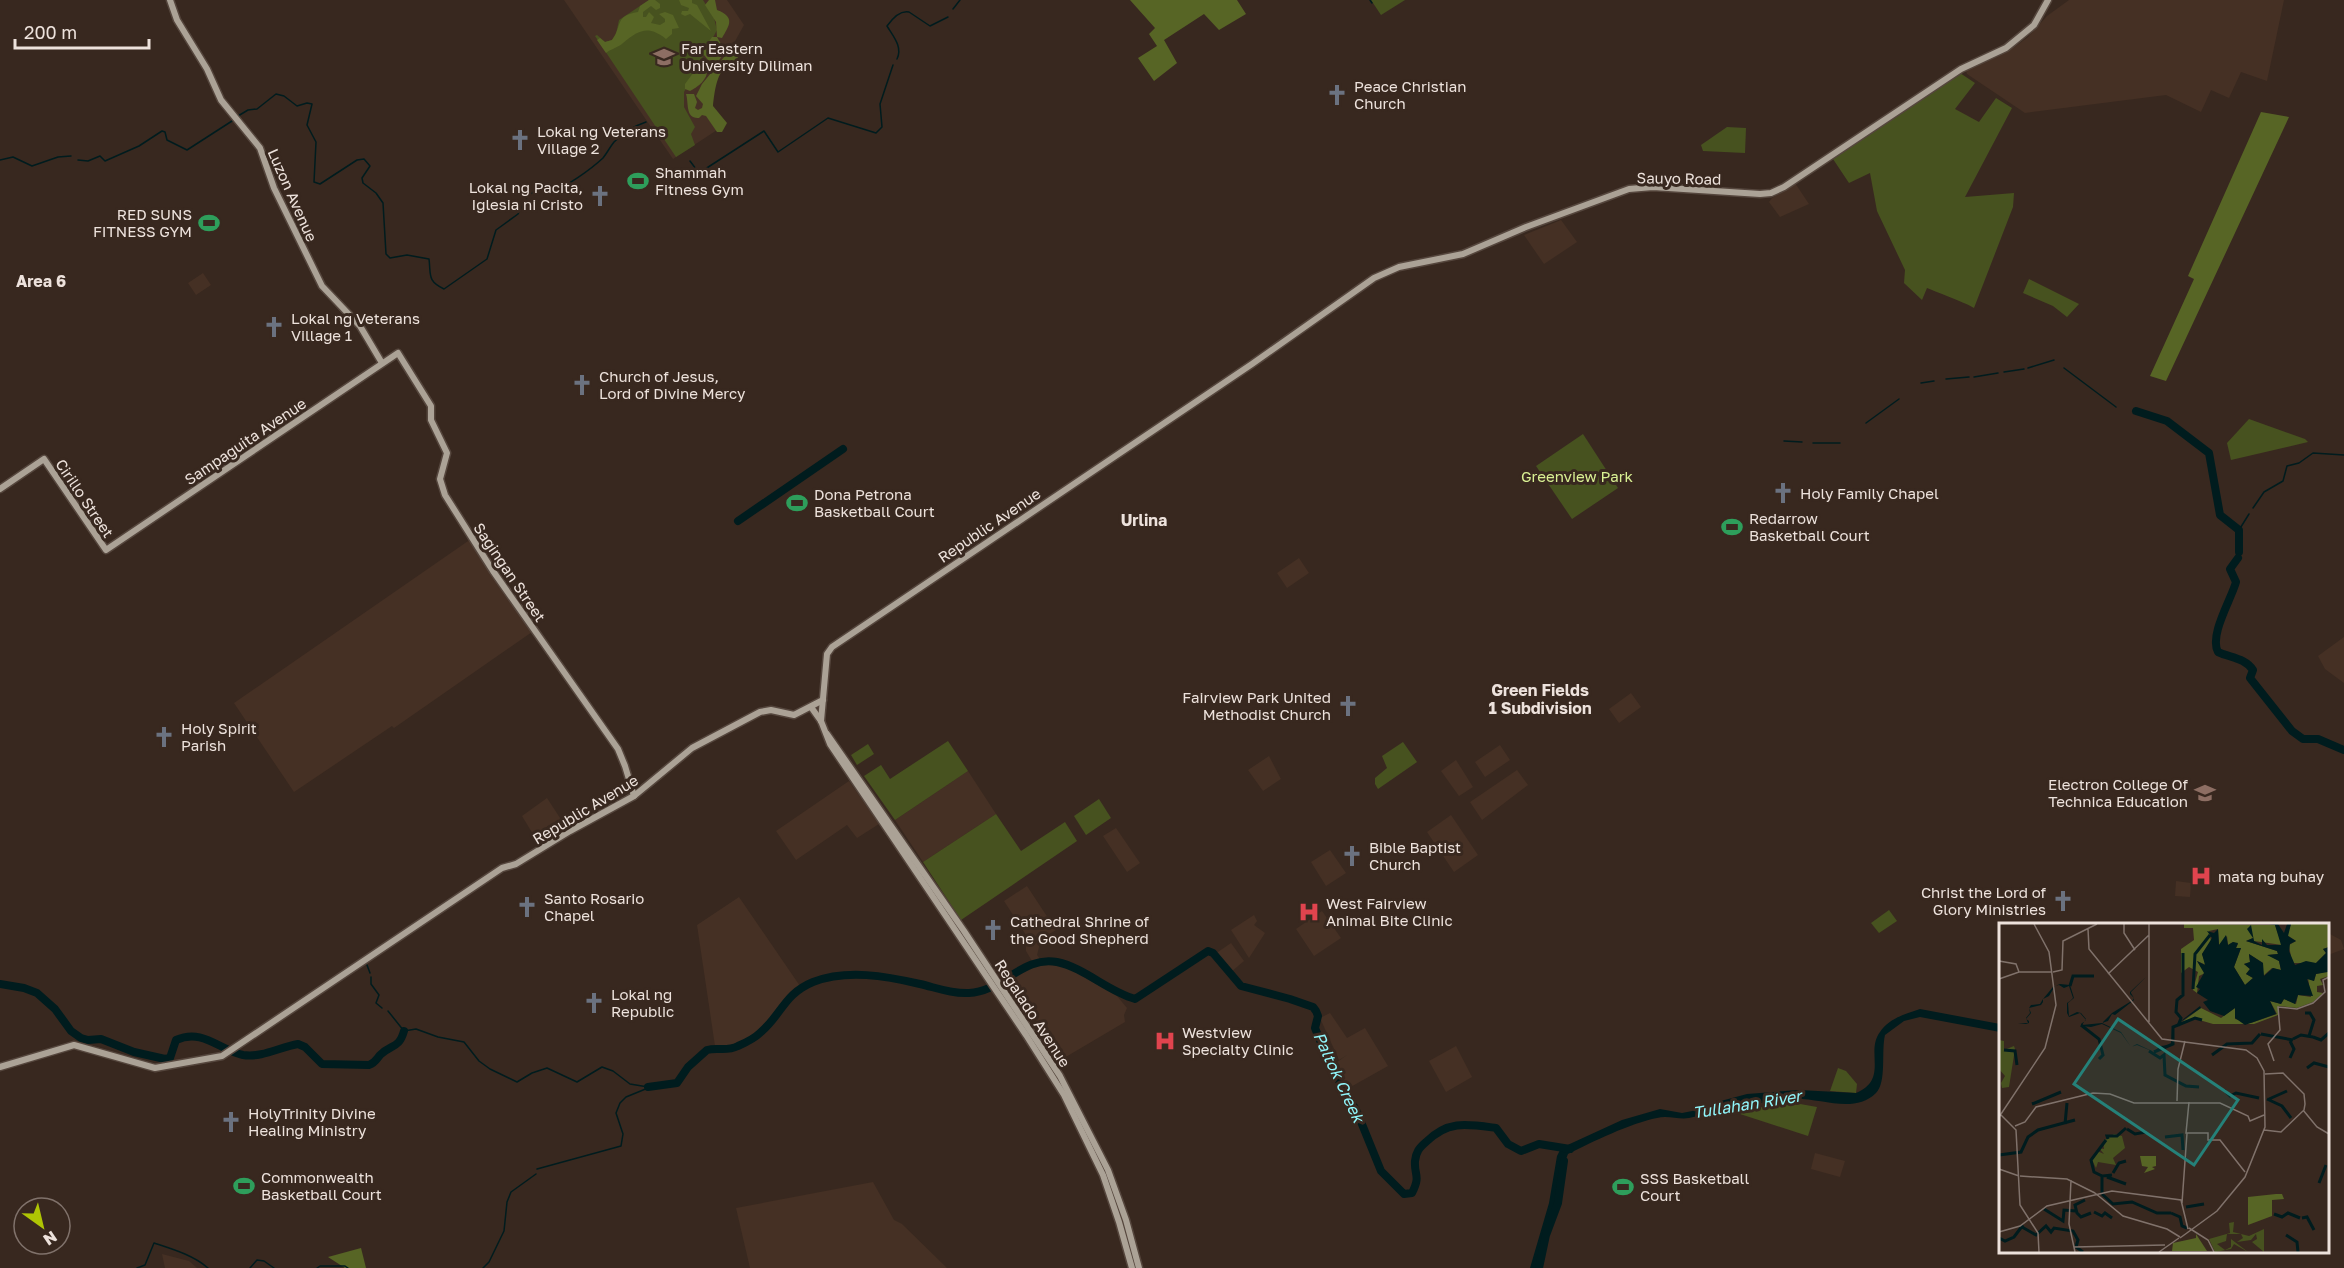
<svg xmlns="http://www.w3.org/2000/svg" width="2344" height="1268" viewBox="0 0 2344 1268" font-family="'Golos Text',sans-serif">
<style>
.built{fill:#453024}
.green{fill:#47521f}
.forest{fill:#576525}
.water{fill:#001c1e}
.lines{fill:none;stroke-linecap:round;stroke-linejoin:round}
.stream{stroke:#001c1e;stroke-width:1.5}
.river{stroke:#001c1e;stroke-width:8}
.secondary-casing{stroke:#55463d;stroke-width:9}
.secondary{stroke:#aba296;stroke-width:6}
.labels{text-anchor:middle;dominant-baseline:central;stroke-width:6;stroke-linejoin:round;paint-order:stroke}
.poi-label{font-size:15px;fill:#ede2dc;stroke:#38281f;text-anchor:start}
.street-label{font-size:15px;fill:#ede2dc;stroke:#38281f}
.park-label{font-size:15px;fill:#d9f093;stroke:#38281f}
.neighbourhood-label{font-size:16px;font-weight:bold;fill:#ede2dc;stroke:#38281f}
.water-label{font-size:16px;font-style:italic;fill:#91f7fc;stroke:#38281f}
.inset-river{fill:none;stroke:#001c1e;stroke-width:3}
.inset-road{fill:none;stroke:#80726b;stroke-width:1.5}
.view{fill:#258179;fill-opacity:0.15;stroke:#258179;stroke-width:3}
.inset-edge{fill:none;stroke:#ede2dc;stroke-width:3}
</style>
<rect width="100%" height="100%" fill="#38281f"/>
<g class="built">
<path d="M564,0H727L744,25L709,88L707,96L723,126L673,159Z"/>
<path d="M2069,0H2284L2267,81L2241,72L2229,98L2211,90L2201,112L2166,95L2025,113L1967,74L1966,70L2001,55L2013,48L2028,37L2047,16Z"/>
<path d="M1795,183L1809,204L1780,217L1769,202L1772,198Z"/>
<path d="M1561,220L1577,242L1544,264L1524,235Z"/>
<path d="M203,273L211,285L196,295L188,283Z"/>
<path d="M471,539L532,632L394,728L392,726L294,792L234,703Z"/>
<path d="M1299,558L1309,573L1287,588L1277,573Z"/>
<path d="M2344,637V683L2325,669L2318,656Z"/>
<path d="M1631,693L1641,707L1619,723L1609,709Z"/>
<path d="M1500,745L1510,760L1485,777L1475,762Z"/>
<path d="M1269,756L1281,779L1263,791L1248,770Z"/>
<path d="M1456,760L1473,787L1459,796L1441,771Z"/>
<path d="M1517,770L1528,785L1482,820L1470,802Z"/>
<path d="M968,771L996,814L923,862L895,820Z"/>
<path d="M849,781L879,824L857,838L847,825L796,860L776,831Z"/>
<path d="M547,798L562,821L536,839L522,816Z"/>
<path d="M1451,815L1478,855L1454,872L1427,832Z"/>
<path d="M1116,828L1140,863L1127,872L1103,836Z"/>
<path d="M1330,850L1346,873L1326,886L1311,862Z"/>
<path d="M2176,881L2191,883L2190,897L2175,896Z"/>
<path d="M1027,886L1056,930L1041,939L1037,955L1040,959L1032,961L1026,951V935L1004,901Z"/>
<path d="M739,897L800,986L791,991L760,1031L738,1044L719,1048L715,1046L697,925Z"/>
<path d="M1322,911L1341,938L1314,956L1296,929Z"/>
<path d="M1254,915L1257,921L1254,925L1265,933L1249,958L1231,930Z"/>
<path d="M2328,933L2341,940L2344,949L2328,955Z"/>
<path d="M1231,943L1244,961L1231,972L1215,954Z"/>
<path d="M1047,964L1065,967L1079,974L1117,996L1127,1008L1124,1015L1125,1022L1059,1061L1005,982L1025,968Z"/>
<path d="M1330,1013L1347,1038L1365,1028L1388,1066L1347,1089L1333,1065L1347,1055L1339,1060L1320,1018Z"/>
<path d="M1456,1046L1472,1077L1446,1092L1429,1061Z"/>
<path d="M1815,1153L1845,1161L1840,1177L1811,1169Z"/>
<path d="M873,1182L894,1220L902,1224L947,1268H750L736,1208Z"/>
<path d="M162,1254L189,1261L197,1268H165Z"/>
</g>
<g class="green">
<path d="M649,0H703L714,18L717,30L684,92V107L695,127L691,134L695,145L676,157L595,36L597,35L605,42L612,40L616,34L619,20Z"/>
<path d="M1371,0H1405L1381,15Z"/>
<path d="M1960,73L1975,83L1955,109L1979,122L1996,98L2012,108L1965,197L2014,193L2013,207L1974,308C1969,304 1936,292 1927,288L1922,300L1904,283L1905,270L1877,211L1870,173L1849,183L1833,159Z"/>
<path d="M1727,127L1746,128L1745,153L1703,151L1701,145Z"/>
<path d="M2029,279L2079,304L2067,317L2053,306L2023,293Z"/>
<path d="M2249,419L2305,439L2308,442L2231,460L2227,443Z"/>
<path d="M1583,434L1618,488L1572,519L1536,466Z"/>
<path d="M948,741L968,771L895,820L864,776L881,765L890,779Z"/>
<path d="M1403,742L1417,762L1378,789L1375,784V778L1387,768L1382,756Z"/>
<path d="M868,744L874,754L857,765L851,755Z"/>
<path d="M1099,799L1111,818L1086,835L1074,816Z"/>
<path d="M996,814L1021,851L1065,822L1077,841L961,920L923,862Z"/>
<path d="M1889,910L1897,921L1879,933L1871,923Z"/>
<path d="M1838,1068L1846,1071L1857,1084L1856,1093L1830,1091Z"/>
<path d="M1789,1102L1817,1107L1808,1136L1734,1112Z"/>
</g>
<g class="forest">
<path d="M649,0H655L660,4V8L656,10L651,6L643,12V17H646L649,12L654,17L651,23L660,25L665,22V19L659,14L665,12L673,15L679,28L672,29V34L666,39C648,25 639,30 623,43C619,47 611,49 606,53L597,40L600,38L605,42L612,40C623,25 614,16 638,12L640,6Z"/>
<path d="M679,0H692V3L697,5L711,31L690,14L685,16L681,14L682,11H688L689,8L681,5Z"/>
<path d="M709,0H715L717,10C736,17 729,26 722,38L717,37L716,22L705,5Z"/>
<path d="M1130,0H1237L1246,14L1219,30L1204,14L1164,40L1177,63L1154,81L1138,58L1157,46L1149,34L1155,28Z"/>
<path d="M712,37H717L725,51L718,62L708,60L704,55V49Z"/>
<path d="M733,50L738,58C734,66 730,64 724,69C716,76 714,96 713,106L727,123L722,132H717L706,116L702,115L699,118C685,119 689,103 686,94H694L697,102L695,108L698,110L702,108L703,104L696,96L702,84L729,51Z"/>
<path d="M699,65L707,70C708,79 698,87 690,91L685,89V84Z"/>
<path d="M2261,112L2289,117L2166,381L2150,376L2194,279L2188,276Z"/>
<path d="M361,1248L366,1268H345L328,1257Z"/>
</g>
<path class="water" d="M1920,1009L2000,1024V1032L1920,1017L1904,1021L1885,1035C1881,1051 1887,1082 1876,1093C1854,1115 1819,1097 1792,1099C1757,1102 1723,1111 1689,1118C1679,1120 1668,1115 1657,1118C1631,1123 1592,1142 1568,1154L1564,1164L1557,1206L1546,1235L1541,1268H1530L1549,1203L1557,1156L1561,1148L1622,1120L1660,1109L1682,1113L1718,1106L1717,1102L1747,1094L1799,1090L1856,1093C1889,1079 1865,1052 1880,1032C1889,1018 1906,1014 1920,1009Z"/>
<g class="lines">
<g class="stream">
<path d="M1370,0L1372,3"/>
<path d="M953,9L960,0"/>
<path d="M897,59C903,47 893,36 887,26C892,19 900,10 909,12L930,26L948,17"/>
<path d="M238,116L248,110L257,109L276,94L284,96L297,106L307,103L312,104L307,125L316,142L314,182L320,184L357,160L364,159L370,166L362,178L363,183L376,193L383,203L386,254L390,258L407,255L429,259C431,275 427,281 444,289L487,259L496,230L518,214L528,195L543,187L551,193C568,185 589,171 603,158C607,153 610,147 614,142C623,133 634,126 646,122"/>
<path d="M0,160L13,157L32,166L58,157L71,156"/>
<path d="M78,160L88,161L100,156L105,161L139,146L162,131L165,132L167,140L187,150L232,121"/>
<path d="M690,161L699,173L764,131L778,152L828,118L876,133L882,127L880,104L893,65"/>
<path d="M2028,368L2054,360"/>
<path d="M2064,368L2116,407"/>
<path d="M2004,372L2024,369"/>
<path d="M1974,377L1998,373"/>
<path d="M1946,379L1969,377"/>
<path d="M1921,383L1934,381"/>
<path d="M1866,423L1899,399"/>
<path d="M1784,441L1802,442"/>
<path d="M1813,443H1840"/>
<path d="M2253,508L2264,492L2283,481L2287,466L2299,463L2313,453L2344,455"/>
<path d="M2239,530L2249,514"/>
<path d="M367,965L370,973"/>
<path d="M371,977V984L379,995L376,1003L382,1008"/>
<path d="M388,1011L404,1031L416,1029L438,1037L464,1042L479,1061L490,1069L517,1082L532,1073L547,1068L577,1082L602,1067L613,1071L630,1084L648,1087"/>
<path d="M537,1169L621,1146L623,1134L616,1113L620,1103L626,1097L648,1088"/>
<path d="M137,1268L145,1265L154,1243C172,1249 193,1255 208,1268"/>
<path d="M250,1268L257,1260L264,1261L274,1268"/>
<path d="M317,1268L320,1266H345L348,1268"/>
<path d="M483,1268L489,1262L504,1231L507,1202L511,1192L536,1174"/>
</g>
<g class="river">
<path d="M2136,411L2167,421L2209,453L2220,515L2239,530V552"/>
<path d="M738,521L843,449"/>
<path d="M2238,558L2230,569L2236,582C2231,600 2209,635 2218,652C2231,658 2245,658 2253,670L2250,678L2292,731L2303,739H2318L2344,750"/>
<path d="M0,984L24,988L37,993L55,1009L71,1031L81,1038L88,1040L101,1039L134,1052L165,1059L170,1058L176,1040C203,1028 219,1050 243,1055C262,1058 280,1047 298,1044L305,1047L322,1064L369,1065C375,1063 376,1060 380,1055C391,1044 399,1049 404,1031"/>
<path d="M648,1087L677,1083L688,1067L707,1050C718,1047 726,1052 738,1046C745,1043 756,1037 761,1032C782,1014 784,994 813,982C847,969 886,976 920,984C937,988 952,994 969,993C1002,992 1023,955 1057,962C1085,968 1107,991 1135,999L1208,951L1213,953L1241,986L1290,999L1313,1007L1316,1011L1318,1016L1315,1028L1330,1065L1357,1112L1381,1171L1404,1194L1412,1193C1421,1175 1414,1176 1415,1161C1416,1152 1419,1148 1426,1142C1448,1120 1467,1124 1496,1128L1508,1144L1521,1151L1539,1144L1570,1149"/>
<path d="M1539,1268L1546,1235L1558,1203L1564,1161"/>
</g>
<defs>
<g id="secondary">
<path d="M170,0L177,20L207,69L221,100L260,148L274,188L322,286L360,326L382,363"/>
<path d="M0,489L44,459L106,550L398,353L431,406V420L447,453L440,479L445,495L493,571L618,749L625,766L634,796"/>
<path d="M811,707L821,721L830,744L1026,1035L1064,1095L1103,1175L1119,1222L1132,1268"/>
<path d="M821,721L827,654L832,647L1252,364L1374,278L1399,267L1463,254L1526,227L1629,189L1653,187L1760,194L1771,193L1784,187L1961,69L2006,48L2034,25L2048,0"/>
<path d="M827,734L964,931L1060,1076L1108,1170L1126,1220L1139,1268"/>
<path d="M0,1067L74,1045L155,1068L222,1056L502,868L516,864L570,831L634,796L692,748L760,712L771,710L794,715L823,700"/>
</g>
</defs>
<use href="#secondary" class="secondary-casing"/>
<use href="#secondary" class="secondary"/>
</g>
<defs>
<symbol id="university-bare" viewBox="-9 -9 18 18"><path d="M0-5L7-2L0 1L-7-2ZM-4 1L0 2.5L4 1V4Q0 6-4 4Z" fill="#8d6e63" stroke="#38281f" stroke-width="2.5" paint-order="stroke"/></symbol>
<symbol id="church-bare" viewBox="-9 -9 18 18"><path d="M-1.2-6h2.4v3.5h3.3v2.4h-3.3V6h-2.4V-.1h-3.3v-2.4h3.3Z" fill="#6b7280" stroke="#38281f" stroke-width="2.5" paint-order="stroke"/></symbol>
<symbol id="stadium-bare" viewBox="-9 -9 18 18"><path d="M0-5a6.5 5 0 1 0 0 10a6.5 5 0 1 0 0-10ZM-3.5-1.8h7v3.6h-7Z" fill="#2e9e5b" stroke="#38281f" stroke-width="2.5" paint-order="stroke"/></symbol>
<symbol id="hospital-bare" viewBox="-9 -9 18 18"><path d="M-5-5h3v3.5h4V-5h3V5h-3V1.5h-4V5h-3Z" fill="#e0444e" stroke="#38281f" stroke-width="2.5" paint-order="stroke"/></symbol>
</defs>
<g fill-rule="evenodd">
<use href="#university-bare" x="649" y="42" width="30" height="30"/>
<use href="#church-bare" x="1322" y="80" width="30" height="30"/>
<use href="#church-bare" x="505" y="125" width="30" height="30"/>
<use href="#stadium-bare" x="623" y="166" width="30" height="30"/>
<use href="#church-bare" x="585" y="181" width="30" height="30"/>
<use href="#stadium-bare" x="194" y="208" width="30" height="30"/>
<use href="#church-bare" x="259" y="312" width="30" height="30"/>
<use href="#church-bare" x="567" y="370" width="30" height="30"/>
<use href="#church-bare" x="1768" y="478" width="30" height="30"/>
<use href="#stadium-bare" x="782" y="488" width="30" height="30"/>
<use href="#stadium-bare" x="1717" y="512" width="30" height="30"/>
<use href="#church-bare" x="1333" y="691" width="30" height="30"/>
<use href="#church-bare" x="149" y="722" width="30" height="30"/>
<use href="#university-bare" x="2190" y="778" width="30" height="30"/>
<use href="#church-bare" x="1337" y="841" width="30" height="30"/>
<use href="#hospital-bare" x="2186" y="861" width="30" height="30"/>
<use href="#church-bare" x="2048" y="886" width="30" height="30"/>
<use href="#church-bare" x="512" y="892" width="30" height="30"/>
<use href="#hospital-bare" x="1294" y="897" width="30" height="30"/>
<use href="#church-bare" x="978" y="915" width="30" height="30"/>
<use href="#church-bare" x="579" y="988" width="30" height="30"/>
<use href="#hospital-bare" x="1150" y="1026" width="30" height="30"/>
<use href="#church-bare" x="216" y="1107" width="30" height="30"/>
<use href="#stadium-bare" x="229" y="1171" width="30" height="30"/>
<use href="#stadium-bare" x="1608" y="1172" width="30" height="30"/>
</g>
<g class="labels">
<g class="poi-label">
<text x="681" y="48">Far Eastern<tspan x="681" dy="17">University Diliman</tspan></text>
<text x="1354" y="86">Peace Christian<tspan x="1354" dy="17">Church</tspan></text>
<text x="537" y="131">Lokal ng Veterans<tspan x="537" dy="17">Village 2</tspan></text>
<text x="655" y="172">Shammah<tspan x="655" dy="17">Fitness Gym</tspan></text>
<text x="583" y="187" text-anchor="end">Lokal ng Pacita,<tspan x="583" dy="17">Iglesia ni Cristo</tspan></text>
<text x="192" y="214" text-anchor="end">RED SUNS<tspan x="192" dy="17">FITNESS GYM</tspan></text>
<text x="291" y="318">Lokal ng Veterans<tspan x="291" dy="17">Village 1</tspan></text>
<text x="599" y="376">Church of Jesus,<tspan x="599" dy="17">Lord of Divine Mercy</tspan></text>
<text x="1800" y="493">Holy Family Chapel</text>
<text x="814" y="494">Dona Petrona<tspan x="814" dy="17">Basketball Court</tspan></text>
<text x="1749" y="518">Redarrow<tspan x="1749" dy="17">Basketball Court</tspan></text>
<text x="1331" y="697" text-anchor="end">Fairview Park United<tspan x="1331" dy="17">Methodist Church</tspan></text>
<text x="181" y="728">Holy Spirit<tspan x="181" dy="17">Parish</tspan></text>
<text x="2188" y="784" text-anchor="end">Electron College Of<tspan x="2188" dy="17">Technica Education</tspan></text>
<text x="1369" y="847">Bible Baptist<tspan x="1369" dy="17">Church</tspan></text>
<text x="2218" y="876">mata ng buhay</text>
<text x="2046" y="892" text-anchor="end">Christ the Lord of<tspan x="2046" dy="17">Glory Ministries</tspan></text>
<text x="544" y="898">Santo Rosario<tspan x="544" dy="17">Chapel</tspan></text>
<text x="1326" y="903">West Fairview<tspan x="1326" dy="17">Animal Bite Clinic</tspan></text>
<text x="1010" y="921">Cathedral Shrine of<tspan x="1010" dy="17">the Good Shepherd</tspan></text>
<text x="611" y="994">Lokal ng<tspan x="611" dy="17">Republic</tspan></text>
<text x="1182" y="1032">Westview<tspan x="1182" dy="17">Specialty Clinic</tspan></text>
<text x="248" y="1113">HolyTrinity Divine<tspan x="248" dy="17">Healing Ministry</tspan></text>
<text x="261" y="1177">Commonwealth<tspan x="261" dy="17">Basketball Court</tspan></text>
<text x="1640" y="1178">SSS Basketball<tspan x="1640" dy="17">Court</tspan></text>
</g>
<g class="street-label">
<text transform="translate(1679 178) rotate(1)">Sauyo Road</text>
<text transform="translate(293 195) rotate(66)">Luzon Avenue</text>
<text transform="translate(245 441) rotate(-34)">Sampaguita Avenue</text>
<text transform="translate(85 498) rotate(56)">Cirillo Street</text>
<text transform="translate(989 525) rotate(-34)">Republic Avenue</text>
<text transform="translate(510 572) rotate(56)">Sagingan Street</text>
<text transform="translate(585 809) rotate(-31)">Republic Avenue</text>
<text transform="translate(1033 1013) rotate(57)">Regalado Avenue</text>
</g>
<g class="park-label">
<text x="1577" y="476">Greenview Park</text>
</g>
<g class="neighbourhood-label">
<text x="41" y="281">Area 6</text>
<text x="1144" y="520">Urlina</text>
<text x="1540" y="690">Green Fields<tspan x="1540" dy="18">1 Subdivision</tspan></text>
</g>
<g class="water-label">
<text transform="translate(1339 1077) rotate(65)">Paltok Creek</text>
<text transform="translate(1747 1104) rotate(-9)">Tullahan River</text>
</g>
</g>
<g transform="translate(1999 923)">
<rect width="330" height="330" fill="#38281f"/>
<path d="M0,117L5,118V127L15,123L16,126L10,164L3,165L2,160L6,153L0,146ZM115,211L123,213L126,225L114,235L117,242L99,239L97,245L93,237L98,228L105,231L100,225L105,226L104,218ZM235,299L234,309L250,313L265,306V329L253,319L258,316L257,311L252,317L238,319L244,315L242,311H228L227,318L218,321L226,327L232,324V316L249,329L235,321L232,326L216,329L210,316L231,310L230,300Z" fill="#47521f"/>
<path d="M185,1L276,2L283,22L255,18L249,4L254,15L247,18L278,28L279,31L269,32L280,38L282,47L273,45L264,53V40L250,31L251,39L245,41L251,46L247,51L254,55L246,62L235,44L242,25H237L239,21L234,19L229,22L228,13L220,22L219,6L210,8L212,18L203,31L207,42L198,38L206,50L200,53L198,70L194,67L199,49L190,44L182,50V26L195,17L194,5H185ZM292,1H330V24L324,26L327,30L317,40H293L290,22L297,18L288,12ZM330,48V53L321,56L324,62L318,63V69L324,70L314,79L298,85L280,83L279,92L255,101H214L197,96L183,99L202,85L222,95L236,85V96L252,100L278,91L271,78L282,81L285,76L297,81L299,72L312,74L309,55L315,58L317,51ZM141,233H157V243L153,244L156,246L145,250L149,244L143,243ZM277,271H283L285,276L273,277V293L249,302V274ZM197,311L208,328H173L174,320L197,315Z" fill="#576525"/>
<path d="M270,1H279L285,10L288,1H292L289,13L297,18L291,21L290,28L296,42L307,38L317,40L327,30L324,26L330,24L329,49L317,51L315,58L308,56L314,73L299,72L296,81L285,76L282,81L271,78L277,91L246,102L236,95V85L225,93L211,88L204,79L209,77L198,70L201,66L197,64L205,50L198,38L206,42L203,31L213,15L208,8L215,10L219,6L220,22L227,12L229,22L234,19L239,20L237,25H242L235,44L246,62L254,55L247,51L251,46L245,41L251,39L250,31L264,40L265,53L274,45L282,47L280,38L268,32L279,31L278,28L247,18L254,15L248,6L252,2L255,18L263,22V16L268,22H282L276,2ZM147,54L132,69V70L135,75V77L116,92L113,91L109,98L103,100L122,109L132,124L138,121L155,129L161,123L172,122L173,105L201,83L202,85L174,104V121L155,129L138,122L132,124L122,110L103,101L92,104L82,103V101L87,97L81,90L70,94L68,90V80L71,78L74,75L70,63L65,65L60,62L56,63L50,73L44,76V79L42,82L30,85L32,90L27,96L30,98V100L27,101L19,100H29L27,95L31,90L30,85L32,82L41,81L44,76L54,64L61,61L71,62L75,75L69,80L70,93L78,89L82,90L87,96L83,102L103,100L113,90L134,77L135,75L131,71V69Z" fill="#001c1e"/>
<path class="inset-river" d="M71,63L74,53H95M194,66L196,31L211,12M306,90H311L315,97L310,113M82,102L100,116L104,132L100,136M179,103L182,95L177,89L178,77L184,72V30M262,111L294,117M314,114L322,117L330,110M294,116L302,112L314,114M5,127L16,128L18,142M150,128L161,135L165,132L166,152L187,163L200,164M155,129L174,121V104L196,95L203,97M213,132L228,121L253,120L261,111M291,135L295,126L291,118M308,145L315,140L330,144M225,167L231,173L237,170L260,175M268,176L283,183L292,195M270,176L288,168M33,181L62,169M66,201L68,180M128,206L136,211L147,209M166,214L183,212L184,227M109,216L108,213H118L127,205M0,232L22,229L29,214L39,207L76,197M114,250L120,240L127,238M103,253L95,249L92,237L107,217M108,254L127,261M320,260L327,242M103,271L114,281L133,279L158,290H172M103,271V253L113,252M86,277L76,282L78,290L82,294L92,290M187,284L205,281M45,286L64,298L65,287L77,288M95,289L103,293L106,290L113,295M172,290L181,294L183,303L188,305M275,291L283,294L289,290L301,295M303,295L308,294L315,307M23,304L37,312L47,303L52,309L55,305L74,308L79,317L77,324L84,329M287,312L298,319L299,329M0,315L6,318L15,314L24,302"/>
<path class="inset-road" d="M125,1V10L136,27M89,6L90,26L163,116L247,127L258,135L265,148L266,204L246,254L218,288L181,315M0,38L17,41L20,49M54,49L63,47L64,18L98,1M109,51L150,12M0,56L20,49H53M150,99V1M275,138L269,121L281,107L279,84L298,86L314,80L326,69L324,57L330,54M178,178L179,146L186,118M190,179L187,210H209V217H221L246,249M304,187L318,204L330,211M1,191L17,207L21,282L39,310L40,329M0,194L46,125L57,82L50,29L35,1M16,203L26,199L37,184L94,170L111,171L135,180H221L249,193L251,198L265,192M265,207L282,209L305,187L306,181L305,171L284,150L266,151M0,246L20,253M21,253L68,256L96,270M72,257L70,301L76,329M96,270L124,293L168,306L181,314M183,280L188,210M190,305L209,317L215,329M0,309L21,303L48,283L113,268L182,277L189,306M75,324L166,322M160,329L180,315"/>
<path class="view" d="M119,96L239,177L195,242L75,161Z"/>
<rect width="330" height="330" class="inset-edge"/>
</g>
<g transform="translate(42 1226) rotate(146)"><circle r="28" fill="#38281f" stroke="#80726b" stroke-width="1.5"/>
<path d="M0-4.5L10 22L0 15L-10 22Z" fill="#afc504"/>
<text y="-9" font-size="16" font-weight="bold" text-anchor="middle" fill="#ede2dc">N</text>
</g>
<path d="M15 39v9h134v-9" fill="none" stroke="#ede2dc" stroke-width="3"/>
<text x="24" y="39" font-size="18" fill="#ede2dc" stroke="#38281f" stroke-width="4.5" paint-order="stroke">200 m</text>
</svg>
